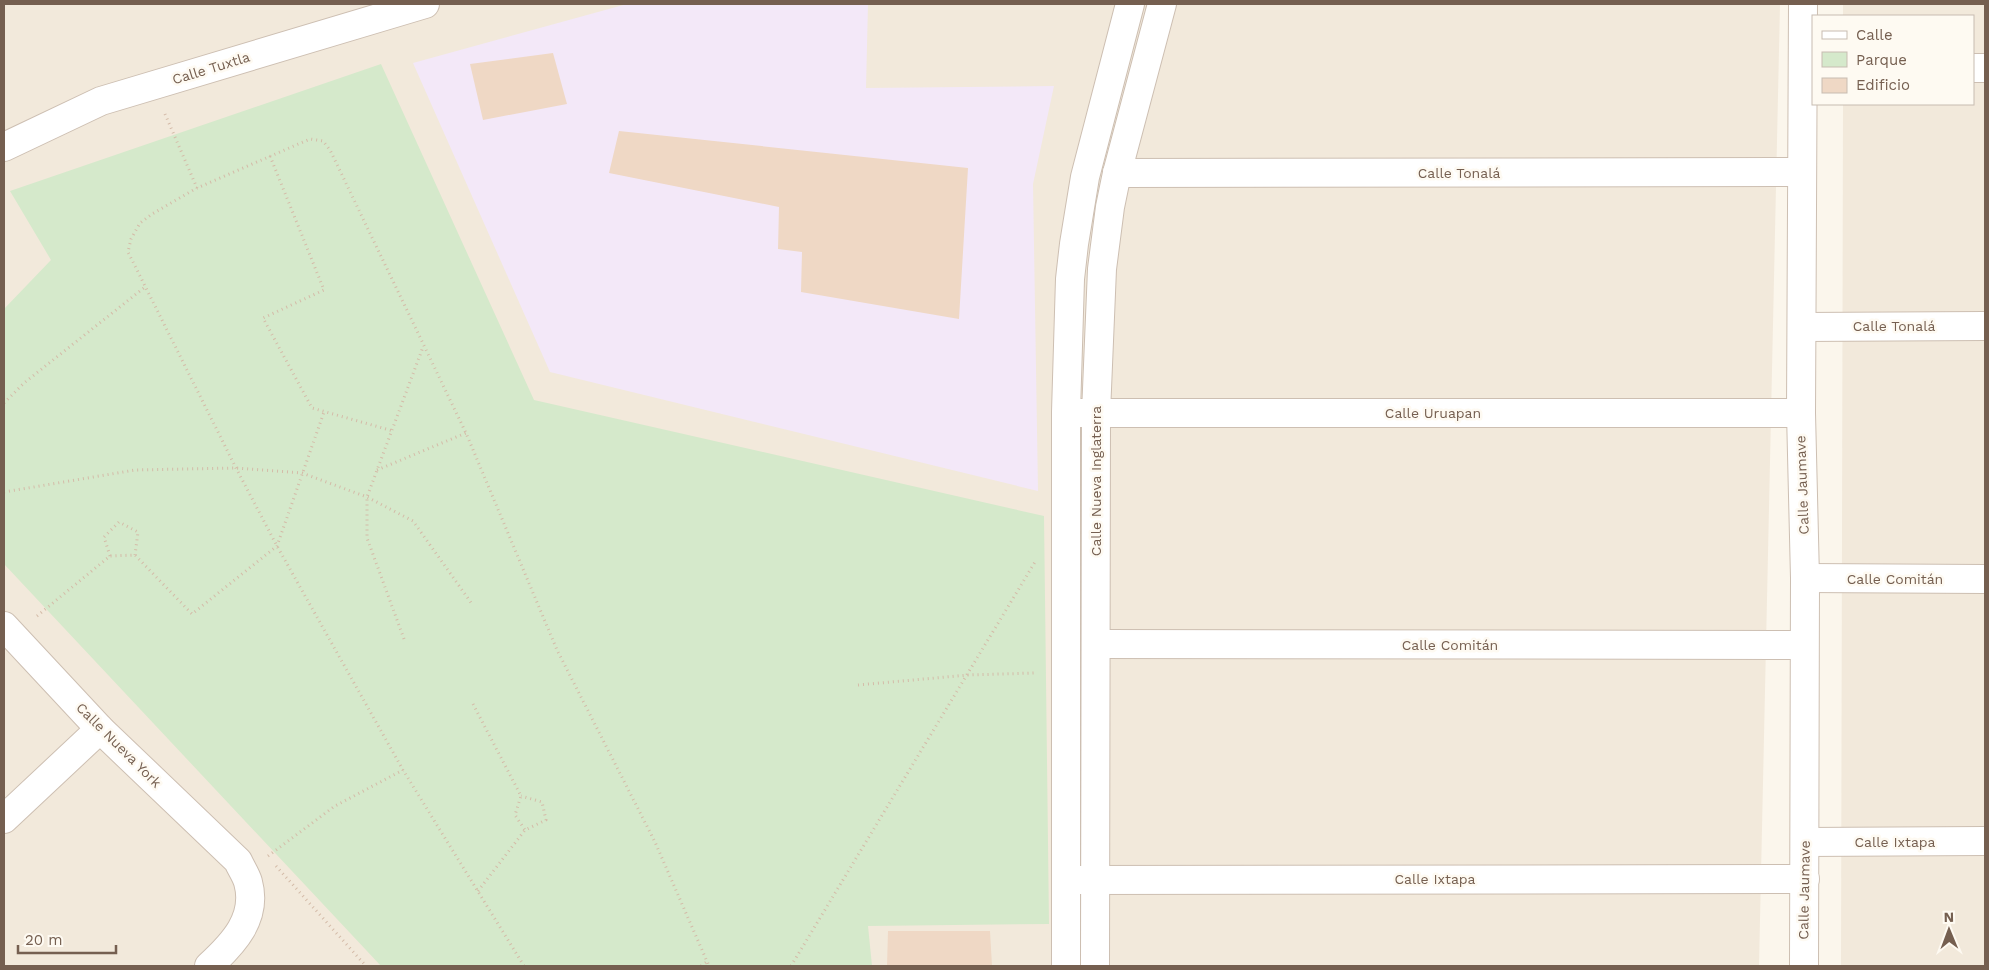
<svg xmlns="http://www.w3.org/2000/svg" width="1989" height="970" viewBox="0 0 1989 970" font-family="'Work Sans',sans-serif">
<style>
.residential{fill:#f2e9db}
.education{fill:#f3e8f8}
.green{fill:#d5e9cb}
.building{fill:#efd8c5}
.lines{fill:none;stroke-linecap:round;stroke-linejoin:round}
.minor-casing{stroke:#cdbfb2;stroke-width:30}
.path{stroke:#d4bba8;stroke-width:3;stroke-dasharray:1 4;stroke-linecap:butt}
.minor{stroke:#fff;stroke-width:28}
.labels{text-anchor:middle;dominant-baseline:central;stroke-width:5;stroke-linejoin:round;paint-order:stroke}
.street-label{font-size:14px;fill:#755f50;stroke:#fefaf2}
</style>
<rect width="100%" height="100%" fill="#fbf6ec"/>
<g class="residential">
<path d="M4,4H1780L1759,966H4Z"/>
<path d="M1843,4H1985V966H1841L1843,104H1973V16H1843Z"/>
</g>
<path class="education" d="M627,4H868L866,88L1054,86L1033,184L1038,491L550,372L413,63Z"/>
<path class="green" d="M381,64L534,400L1044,516L1049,924L868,926L872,966H381L4,564V309L51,260L10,191Z"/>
<g class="building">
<path d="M553,53L567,104L483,120L470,64Z"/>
<path d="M619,131L968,168L959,319L801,292L802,252L778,249L779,207L609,173Z"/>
<path d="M888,931H990L992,966H887Z"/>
</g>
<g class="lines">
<defs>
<g id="minor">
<path d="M1803,4L1801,413L1805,578L1804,966"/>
<path d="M1973,68H1985"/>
<path d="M4,147L101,101L425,4"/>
<path d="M1117,173L1801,172"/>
<path d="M1802,327L1985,326"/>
<path d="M1077,413H1801"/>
<path d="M1805,578L1985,579"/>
<path d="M4,626L100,729L238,861C241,868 246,875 248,882C258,918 233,944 209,966"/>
<path d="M1096,644L1804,645"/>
<path d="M4,819L100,729"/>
<path d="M1805,842L1985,841"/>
<path d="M1076,880L1805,879"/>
<path d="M1066,966V412L1070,279L1074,244L1085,177L1130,4"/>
<path d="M1095,966L1096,413L1102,269L1110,207L1117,173L1162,4"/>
</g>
</defs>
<use href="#minor" class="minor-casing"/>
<g class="path">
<path d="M165,114L197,188"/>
<path d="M270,156L324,290L263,318L312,408L393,431"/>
<path d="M4,403L24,383L145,287"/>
<path d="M377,470L466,433"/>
<path d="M4,492L135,470L236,468L302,473L367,497L413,521L472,604"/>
<path d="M110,556L104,537L119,522L138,532L135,555"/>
<path d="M37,616L110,556L135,555L192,614L277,546L324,412"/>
<path d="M404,639L367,538V497L423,347"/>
<path d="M858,685L968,675L1035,673"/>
<path d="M473,704L521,796L515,815L525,830"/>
<path d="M268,856L335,806L403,770"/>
<path d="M276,866L366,966"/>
<path d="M478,891L525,830L546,820L542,802L521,796"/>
<path d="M524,966L403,770L277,546L236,468L128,252L131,239L140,223L152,214L197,188L310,139L323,141L330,150L466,433L557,650L655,842L709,966"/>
<path d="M701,966L708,961"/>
<path d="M791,966L1035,562"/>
</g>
<use href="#minor" class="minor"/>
</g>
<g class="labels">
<g class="street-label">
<text transform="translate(211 68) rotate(-17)">Calle Tuxtla</text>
<text x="1459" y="173">Calle Tonalá</text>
<text x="1894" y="326">Calle Tonalá</text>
<text x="1433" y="413">Calle Uruapan</text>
<text transform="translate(1096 481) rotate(-90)">Calle Nueva Inglaterra</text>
<text transform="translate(1802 485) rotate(-92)">Calle Jaumave</text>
<text x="1895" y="579">Calle Comitán</text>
<text x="1450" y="645">Calle Comitán</text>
<text transform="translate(119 745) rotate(45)">Calle Nueva York</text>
<text x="1895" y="842">Calle Ixtapa</text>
<text x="1435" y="879">Calle Ixtapa</text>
<text transform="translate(1804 890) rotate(-89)">Calle Jaumave</text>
</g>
</g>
<rect width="1989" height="970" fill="none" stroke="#755f50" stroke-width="10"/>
<rect x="1812" y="15" width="162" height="90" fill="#fefaf2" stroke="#c7bcb1"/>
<rect x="1822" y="31" width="25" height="8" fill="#ffffff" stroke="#c7bcb1"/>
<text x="1856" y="40" font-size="15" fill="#755f50">Calle</text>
<rect x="1822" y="52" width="25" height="15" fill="#d5e9cb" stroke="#c7bcb1"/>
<text x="1856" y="65" font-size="15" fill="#755f50">Parque</text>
<rect x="1822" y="78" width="25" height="15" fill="#efd8c5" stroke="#c7bcb1"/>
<text x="1856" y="90" font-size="15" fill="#755f50">Edificio</text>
<g transform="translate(1949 930) rotate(359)" stroke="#fefaf2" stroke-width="4" paint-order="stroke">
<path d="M0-4L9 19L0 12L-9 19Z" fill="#755f50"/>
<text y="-8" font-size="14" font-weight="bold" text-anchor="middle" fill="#755f50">N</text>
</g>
<path d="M18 945v8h98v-8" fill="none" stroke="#755f50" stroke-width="2.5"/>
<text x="25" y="945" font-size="15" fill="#755f50" stroke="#fefaf2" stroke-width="4" paint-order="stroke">20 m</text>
</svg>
